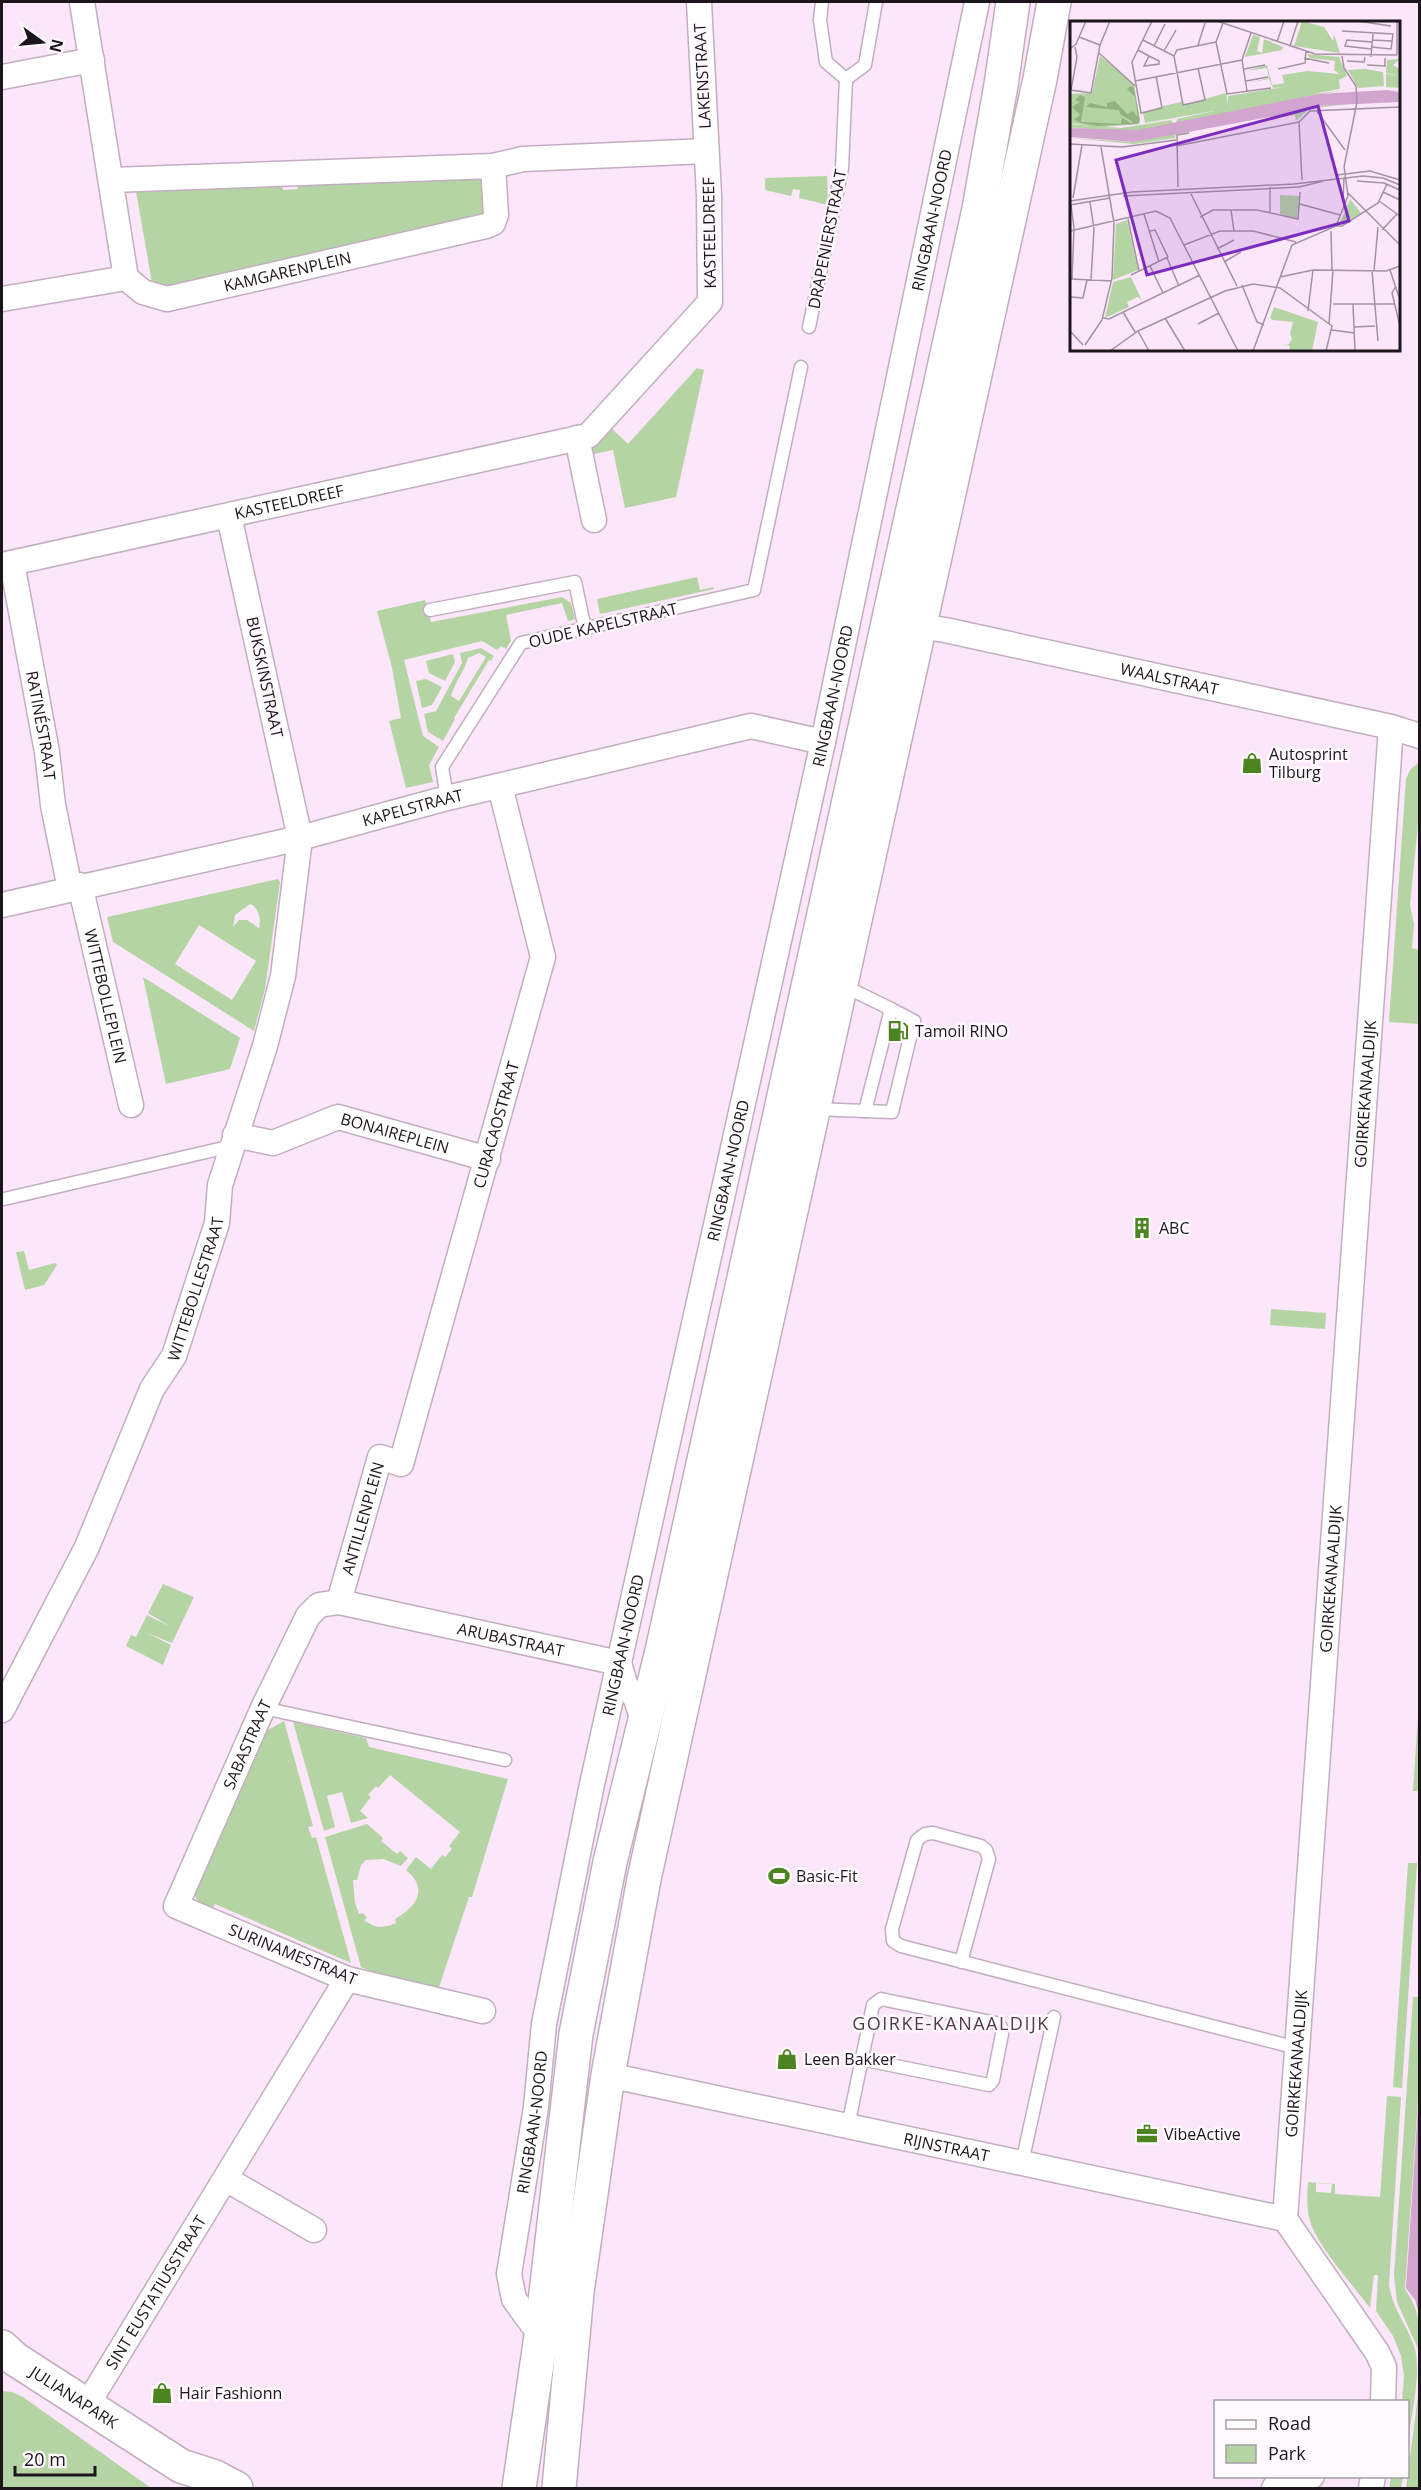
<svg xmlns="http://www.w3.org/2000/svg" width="1421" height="2490" viewBox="0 0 1421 2490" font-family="'Open Sans',sans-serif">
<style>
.green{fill:#b5d4a4;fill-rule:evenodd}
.water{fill:#d1a5cd}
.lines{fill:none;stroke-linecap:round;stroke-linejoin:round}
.lane-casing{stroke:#c3aec1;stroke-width:15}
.street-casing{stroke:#c3aec1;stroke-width:27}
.secondary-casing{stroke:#c3aec1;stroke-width:36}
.lane{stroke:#fff;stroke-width:12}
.street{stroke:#fff;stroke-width:24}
.secondary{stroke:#fff;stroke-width:33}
.labels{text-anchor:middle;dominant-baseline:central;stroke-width:5;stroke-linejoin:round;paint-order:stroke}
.street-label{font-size:16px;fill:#1d151c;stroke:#fef9fd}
.poi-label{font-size:16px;fill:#1d151c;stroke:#fef9fd;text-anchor:start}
.neighbourhood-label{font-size:18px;letter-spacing:1.5px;fill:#4e3c4c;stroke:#fef9fd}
.inset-road{fill:none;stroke:#a392a1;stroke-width:1.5}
.view{fill:#7b2cbf;fill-opacity:0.15;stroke:#7b2cbf;stroke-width:3}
.inset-edge{fill:none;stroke:#1d151c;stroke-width:3}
</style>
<rect width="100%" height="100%" fill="#fce6fa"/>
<g class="green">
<path d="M478,176L485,183L484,216L168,287L152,283L136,191L139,189L281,182L283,190L298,189L297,181Z"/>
<path d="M827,176L828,205L799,198L800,190L793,189L791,196L765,190V178Z"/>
<path d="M697,368L704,370L676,497L625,508L613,450L594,454L591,443L610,427L628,444Z"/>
<path d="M697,577L700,590L714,587V589L600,614L597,599Z"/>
<path d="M562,597L571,603L575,619L568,621L562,603L506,615L511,641L506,649L501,646L497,650L482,641L404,660L423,736L439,747L429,765L433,782L406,788L389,721L401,718L392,668L377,611L425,600L431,622Z"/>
<path d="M481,648L494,656L491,661L489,660L454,718L455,719L443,741L428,732L424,714L436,711L462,663L460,653ZM479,653L486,657L459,701L451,696C455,682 464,672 468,658Z"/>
<path d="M453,654L455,662L445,681L429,673L426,661Z"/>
<path d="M426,679L442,687L432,705L422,708L416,681Z"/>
<path d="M1419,762V813L1410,905L1414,924L1412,948L1419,950V1024L1389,1022L1406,779L1410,770Z"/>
<path d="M278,879L280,882L265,989L254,1031L113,942L107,917ZM250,904C259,907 261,919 259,928L247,920H239L233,927L235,915ZM199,925L256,961L232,1000L175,964Z"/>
<path d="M143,977L240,1038L230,1069L166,1084Z"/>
<path d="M24,1251L29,1270L55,1263L57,1265L44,1285L25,1290L16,1252Z"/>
<path d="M1271,1309L1326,1313L1325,1329L1270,1325Z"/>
<path d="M163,1584L194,1597L172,1643L147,1633L171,1645L163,1665L126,1646L131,1635L136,1637L147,1615L171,1627L148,1613Z"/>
<path d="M1419,1702L1420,1791H1413Z"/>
<path d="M284,1721L313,1826L308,1827L312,1838L316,1837L351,1963L215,1904L212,1910C202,1905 196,1902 194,1891L265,1729L268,1730Z"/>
<path d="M293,1722L366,1738L369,1747L508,1779L472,1897H469L438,1990L377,1974L361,1967L325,1837L367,1824L383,1838L381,1841L397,1854L400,1851L408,1858L401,1866L383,1859L366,1860L361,1865L357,1880H353L355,1903L359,1914L363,1913L367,1918L364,1920C375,1929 385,1928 396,1923L395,1919C417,1906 429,1889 406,1870L416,1857L431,1869L442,1855L445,1857L452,1849L449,1846L460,1832L390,1775L378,1788L376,1786L368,1795L371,1797L360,1811L368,1818L351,1823L342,1792L327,1796L335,1827L324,1831Z"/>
<path d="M1408,1863H1417L1402,2088L1393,2087Z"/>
<path d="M1413,1997H1419V2085L1405,2289C1420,2310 1420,2327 1419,2351L1397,2302L1394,2275Z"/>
<path d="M1387,2096L1401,2097L1389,2284C1392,2309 1408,2326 1415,2349C1421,2376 1412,2409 1409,2436L1408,2402L1402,2401L1404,2376L1401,2356L1393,2336L1376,2311L1378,2275H1374L1370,2308C1353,2285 1320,2249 1311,2224C1306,2210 1307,2196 1308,2182L1335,2184V2194L1380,2197ZM1316,2183L1332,2184L1331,2193L1316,2192Z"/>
<path d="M1419,2388V2488H1406Z"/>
<path d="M2,2391L12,2392L23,2397L151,2488H2Z"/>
<path d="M1391,2477H1403L1401,2488H1389Z"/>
</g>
<path class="water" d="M1419,2091V2314L1415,2300L1406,2288Z"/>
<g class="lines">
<defs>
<g id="lane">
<path d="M846,79L865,65L876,2"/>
<path d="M809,327L842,168L846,79L826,62L820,20L822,2"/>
<path d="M430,610L575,582L585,629"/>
<path d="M447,798L442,767L521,643L754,590L801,367"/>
<path d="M814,1109L865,1111L891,1009L842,985"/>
<path d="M865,1111L892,1112L914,1021L891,1009"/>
<path d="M4,1199L232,1146"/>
<path d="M263,1708L505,1760"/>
<path d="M961,1962L989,1859L986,1850L981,1846L933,1833L925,1834L917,1840L892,1929L893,1941L901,1946L1297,2048"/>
<path d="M848,2126L873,2005L881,1999L996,2023L1001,2027L1002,2034L993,2080L989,2085L861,2059"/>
<path d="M1022,2163L1054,2017"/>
</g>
<g id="street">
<path id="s1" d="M82,2L126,278L143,292L167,299L486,226L493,223L496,215L493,166"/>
<path d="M2,77L92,60"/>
<path d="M112,180L493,166L523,159L706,151"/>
<path d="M2,299L126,278"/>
<path d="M577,438L594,520"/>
<path id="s2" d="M12,563L47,752L53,805L70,889"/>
<path id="s3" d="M2,565L588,436L710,302L709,196L699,2"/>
<path id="s4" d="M919,626L945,630L1391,727L1420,736"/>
<path id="s5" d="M80,885L131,1105"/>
<path id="s6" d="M2,905L300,838L447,798L751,726L823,742"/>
<path id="s7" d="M235,1135L273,1143L338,1117L488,1159"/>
<path id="s8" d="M339,1602L380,1457L401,1464L543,957L500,786"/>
<path id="s9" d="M2,1710L87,1547L152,1389L174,1356L217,1223L220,1185L265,1046L283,976L300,838L229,516"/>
<path id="s10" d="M483,2011L347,1979L176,1906L263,1708L308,1616L319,1605L339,1602L619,1663L625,1684L636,1699L644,1724"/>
<path id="s11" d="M608,2075L1285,2219"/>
<path d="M226,2179L314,2230"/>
<path id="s12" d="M541,2336L514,2299L509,2274L536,2107L544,2024L591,1789L823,742L977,2"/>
<path id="s13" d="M1383,2402L1384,2367L1377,2352L1285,2219L1391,727"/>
<path id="s14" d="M87,2405L347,1979"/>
<path d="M1274,2488L1312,2476"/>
<path d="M1371,2488L1373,2476"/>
</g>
<g id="secondary">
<path id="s15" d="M2,2347L15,2359L181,2466L215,2477L236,2488"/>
<path d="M519,2488L541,2336L576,2034L610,1862L662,1651L979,209L1001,85L1013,2"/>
<path d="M559,2488L577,2292L608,2075L644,1879L1040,79L1054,2"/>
</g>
</defs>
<use href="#lane" class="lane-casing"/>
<use href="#street" class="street-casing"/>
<use href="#secondary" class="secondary-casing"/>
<use href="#lane" class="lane"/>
<use href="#street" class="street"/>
<use href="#secondary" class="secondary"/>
</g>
<defs>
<symbol id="shop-bare" viewBox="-9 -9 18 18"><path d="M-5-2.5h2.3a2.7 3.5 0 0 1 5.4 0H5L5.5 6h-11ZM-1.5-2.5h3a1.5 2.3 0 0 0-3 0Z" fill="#4c8520" stroke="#fef9fd" stroke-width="2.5" paint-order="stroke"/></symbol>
<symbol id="fuel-bare" viewBox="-9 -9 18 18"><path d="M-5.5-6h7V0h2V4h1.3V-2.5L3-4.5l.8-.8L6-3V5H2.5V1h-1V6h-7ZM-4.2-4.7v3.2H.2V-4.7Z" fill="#4c8520" stroke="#fef9fd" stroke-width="2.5" paint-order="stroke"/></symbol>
<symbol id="building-bare" viewBox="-9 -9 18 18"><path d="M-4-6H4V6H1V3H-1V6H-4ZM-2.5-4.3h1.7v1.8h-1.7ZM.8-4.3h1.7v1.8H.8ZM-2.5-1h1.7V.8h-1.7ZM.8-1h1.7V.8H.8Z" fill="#4c8520" stroke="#fef9fd" stroke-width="2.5" paint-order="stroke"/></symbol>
<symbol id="stadium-bare" viewBox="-9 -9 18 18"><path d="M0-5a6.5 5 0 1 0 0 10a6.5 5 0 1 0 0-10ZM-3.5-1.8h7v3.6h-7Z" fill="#4c8520" stroke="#fef9fd" stroke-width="2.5" paint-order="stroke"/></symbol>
<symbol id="office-bare" viewBox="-9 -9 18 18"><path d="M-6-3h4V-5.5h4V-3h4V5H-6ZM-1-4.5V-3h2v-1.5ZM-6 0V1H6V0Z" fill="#4c8520" stroke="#fef9fd" stroke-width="2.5" paint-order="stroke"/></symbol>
</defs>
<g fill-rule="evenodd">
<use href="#shop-bare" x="1237" y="748" width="30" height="30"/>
<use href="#fuel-bare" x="883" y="1016" width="30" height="30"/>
<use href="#building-bare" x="1127" y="1213" width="30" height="30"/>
<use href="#stadium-bare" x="764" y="1861" width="30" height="30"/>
<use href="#shop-bare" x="772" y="2044" width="30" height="30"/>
<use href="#office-bare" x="1132" y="2119" width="30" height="30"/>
<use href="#shop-bare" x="147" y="2378" width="30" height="30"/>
</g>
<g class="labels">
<g class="street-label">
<text transform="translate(702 76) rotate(-93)">LAKENSTRAAT</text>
<text stroke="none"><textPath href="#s12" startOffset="2169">RINGBAAN-NOORD</textPath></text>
<text transform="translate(709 233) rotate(-91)">KASTEELDREEF</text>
<text transform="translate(827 239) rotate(-79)">DRAPENIERSTRAAT</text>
<text stroke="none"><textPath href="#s1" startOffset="450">KAMGARENPLEIN</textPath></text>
<text stroke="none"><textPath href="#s3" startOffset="294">KASTEELDREEF</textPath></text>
<text transform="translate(603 625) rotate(-13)">OUDE KAPELSTRAAT</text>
<text transform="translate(265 677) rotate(78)">BUKSKINSTRAAT</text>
<text stroke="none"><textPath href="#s4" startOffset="256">WAALSTRAAT</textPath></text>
<text stroke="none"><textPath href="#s12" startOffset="1683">RINGBAAN-NOORD</textPath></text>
<text stroke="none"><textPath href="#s2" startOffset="165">RATINÉSTRAAT</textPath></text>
<text stroke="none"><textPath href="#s6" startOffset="422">KAPELSTRAAT</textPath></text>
<text stroke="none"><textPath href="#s5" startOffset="114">WITTEBOLLEPLEIN</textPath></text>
<text stroke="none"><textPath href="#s13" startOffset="1341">GOIRKEKANAALDIJK</textPath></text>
<text stroke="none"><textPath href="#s8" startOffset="525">CURACAOSTRAAT</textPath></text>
<text stroke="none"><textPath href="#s7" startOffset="168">BONAIREPLEIN</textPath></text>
<text stroke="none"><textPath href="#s12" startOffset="1197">RINGBAAN-NOORD</textPath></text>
<text stroke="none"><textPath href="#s9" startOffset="465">WITTEBOLLESTRAAT</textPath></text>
<text stroke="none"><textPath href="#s8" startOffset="87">ANTILLENPLEIN</textPath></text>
<text stroke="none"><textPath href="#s13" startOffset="855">GOIRKEKANAALDIJK</textPath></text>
<text stroke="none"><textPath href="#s10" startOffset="856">ARUBASTRAAT</textPath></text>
<text stroke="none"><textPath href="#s12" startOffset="711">RINGBAAN-NOORD</textPath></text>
<text stroke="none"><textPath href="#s10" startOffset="502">SABASTRAAT</textPath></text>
<text transform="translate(293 1954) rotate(22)">SURINAMESTRAAT</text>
<text stroke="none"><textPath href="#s13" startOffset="369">GOIRKEKANAALDIJK</textPath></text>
<text stroke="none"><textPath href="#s12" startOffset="225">RINGBAAN-NOORD</textPath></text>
<text stroke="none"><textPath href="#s11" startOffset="346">RIJNSTRAAT</textPath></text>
<text stroke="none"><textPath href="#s14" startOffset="132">SINT EUSTATIUSSTRAAT</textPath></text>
<text stroke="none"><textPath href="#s15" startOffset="88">JULIANAPARK</textPath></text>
</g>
<g class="poi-label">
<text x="1269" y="754">Autosprint<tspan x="1269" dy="18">Tilburg</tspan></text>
<text x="915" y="1031">Tamoil RINO</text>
<text x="1159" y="1228">ABC</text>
<text x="796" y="1876">Basic-Fit</text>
<text x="804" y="2059">Leen Bakker</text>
<text x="1164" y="2134">VibeActive</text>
<text x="179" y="2393">Hair Fashionn</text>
</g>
<g class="neighbourhood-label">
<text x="951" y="2023">GOIRKE-KANAALDIJK</text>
</g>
</g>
<g transform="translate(1070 21)">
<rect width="330" height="330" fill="#fce6fa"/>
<path d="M232,0L254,6L263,20L264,13L270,32L224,25ZM183,14L190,16L187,30L192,32L194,18L213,26L212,29L175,36ZM237,33L269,36L277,55L269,59L270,68L75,102L73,92L93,85L112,81L115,89L114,84L156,72L158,83V75L213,66L203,67L199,58L178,62L199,57L197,47L176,50L197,44L202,64L214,62L212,54L237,50L269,53L264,49L265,40L240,37ZM30,35L64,63L70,103L31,106L0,102V73L22,72ZM330,38L323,44L330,48V67L316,66V53L329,55L316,52L317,39ZM295,48L313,51L314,65L288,67L278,49ZM280,69L248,73L106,103L107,98L158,87L239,73ZM285,82L239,88L226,100L225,94L197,98L239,86ZM101,99L104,103L62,110L0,107V103L51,107ZM106,112L105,117L64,123L0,117L64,121ZM210,174L229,175L227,197L210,193ZM280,178L291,192L272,203L271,200ZM57,199L68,249L43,259L46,203ZM61,256L72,280L68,276L57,281L59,286L35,297L43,261ZM204,286L248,301L242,330H219L220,325L209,322L218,324L222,318L220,313L223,301L203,299L200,297Z" fill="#b5d4a4"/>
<path d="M61,65L64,67L70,99L67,103L27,105L11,102L4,99L10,94L2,86L10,81L5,79L10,74L15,76L11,101L51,103L52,97L61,102L63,101L50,93L49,89L16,86L20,82L37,86V82L45,80L57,93L63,90L68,97L65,76L57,68Z" fill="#93b282"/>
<path d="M317,69L330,71V81L243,85L232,90L64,121L0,116V107L67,109L248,73Z" fill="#d1a5cd"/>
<path class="inset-road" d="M82,0L62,41L71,92L92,87L86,55M147,0L245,33L327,34M287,0L321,5M153,2L146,21L157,73L201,67M272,10L323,13L321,28L301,26M9,16L30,24M73,19L104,35L113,84L135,79L128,47M302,19L322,20M207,21L214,0M128,24L135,2M84,25L95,3M220,25L228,0M5,26L7,36L1,69L21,72L30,24L40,0M0,28L6,23L16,0M301,28L275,25L277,19L302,21M68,29L79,35L89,40V43L74,45L79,35M94,30L106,9M29,32L65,65M327,34V0M104,35L107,29L146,21M272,35L274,47L286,65L287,81L274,146M301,36L303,12M234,37L259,42M172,39L177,70M172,39L181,12M277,40L294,41L295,36M297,44L315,45V37M174,48L195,44M208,48L235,42L236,30M65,60L172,39M176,60L198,56M246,89L275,129M229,101L232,159M0,123L52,126L106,119M106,125L229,101L240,90L330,86M267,154L300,150L330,159M287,160L314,162L330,169M108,166L107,114L119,112M120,171L167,265M313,171L330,179M278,172L330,224M53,175L229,166L254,160M3,177L12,124M0,180L62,171L224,163L293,155L313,157L330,164M309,180L330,195M20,181L24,208L21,259M273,181L274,156M230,183L270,194M0,184L40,177M1,184L4,207L2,258M161,189L164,210M200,191V166M74,193L89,241M130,196L143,189H187L228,198L230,171M58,198L69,250M266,205H272L308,182L317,163M312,209L327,193M0,210L86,190L100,197L168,330M261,210L262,249M114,224L150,210H183L226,221M147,228L164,219M97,237L109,265M154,241L171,231M80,245L93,272M320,249L330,279M302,250L308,320M304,250L308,206M61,254L98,236L85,209L80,210M210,256L243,249L316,250L330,245M1,258L42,260M172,264L187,301L194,304M326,265L322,272L330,305M1,276L13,277L17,259M263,283H324M283,283L285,330M238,290L243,249M53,291L65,311M33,297L39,298L130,254M95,297L115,330M128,303L149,292M259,303L263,249M284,306L305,305M262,309L284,312M0,310L13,324M68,310L79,330M15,324L32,299L42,257L44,202L31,126M40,330L68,310L155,270L183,263L210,267L262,305L256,330M183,330L222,224L266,205L278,175L274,145"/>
<path class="view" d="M248,85L279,200L77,254L46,139Z"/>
<rect width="330" height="330" class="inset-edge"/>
</g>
<rect width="1421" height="2490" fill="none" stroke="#1d151c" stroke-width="6"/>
<rect x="1214" y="2400" width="195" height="78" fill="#fef9fd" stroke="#a49ea3" stroke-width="1.5"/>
<rect x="1226" y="2420" width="30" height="9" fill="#ffffff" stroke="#a49ea3" stroke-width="1.5"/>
<text x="1268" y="2430" font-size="18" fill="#1d151c">Road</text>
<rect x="1226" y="2445" width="30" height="18" fill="#b5d4a4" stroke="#a49ea3" stroke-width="1.5"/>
<text x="1268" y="2460" font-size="18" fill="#1d151c">Park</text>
<g transform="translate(42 42) rotate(105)" stroke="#fef9fd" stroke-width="4.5" paint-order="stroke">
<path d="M0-4.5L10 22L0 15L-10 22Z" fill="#1d151c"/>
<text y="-9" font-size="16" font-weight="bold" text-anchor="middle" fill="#1d151c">N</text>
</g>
<path d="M15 2466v9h80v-9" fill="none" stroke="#1d151c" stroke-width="3"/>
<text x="24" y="2466" font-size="18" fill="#1d151c" stroke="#fef9fd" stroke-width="4.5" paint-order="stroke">20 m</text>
</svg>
